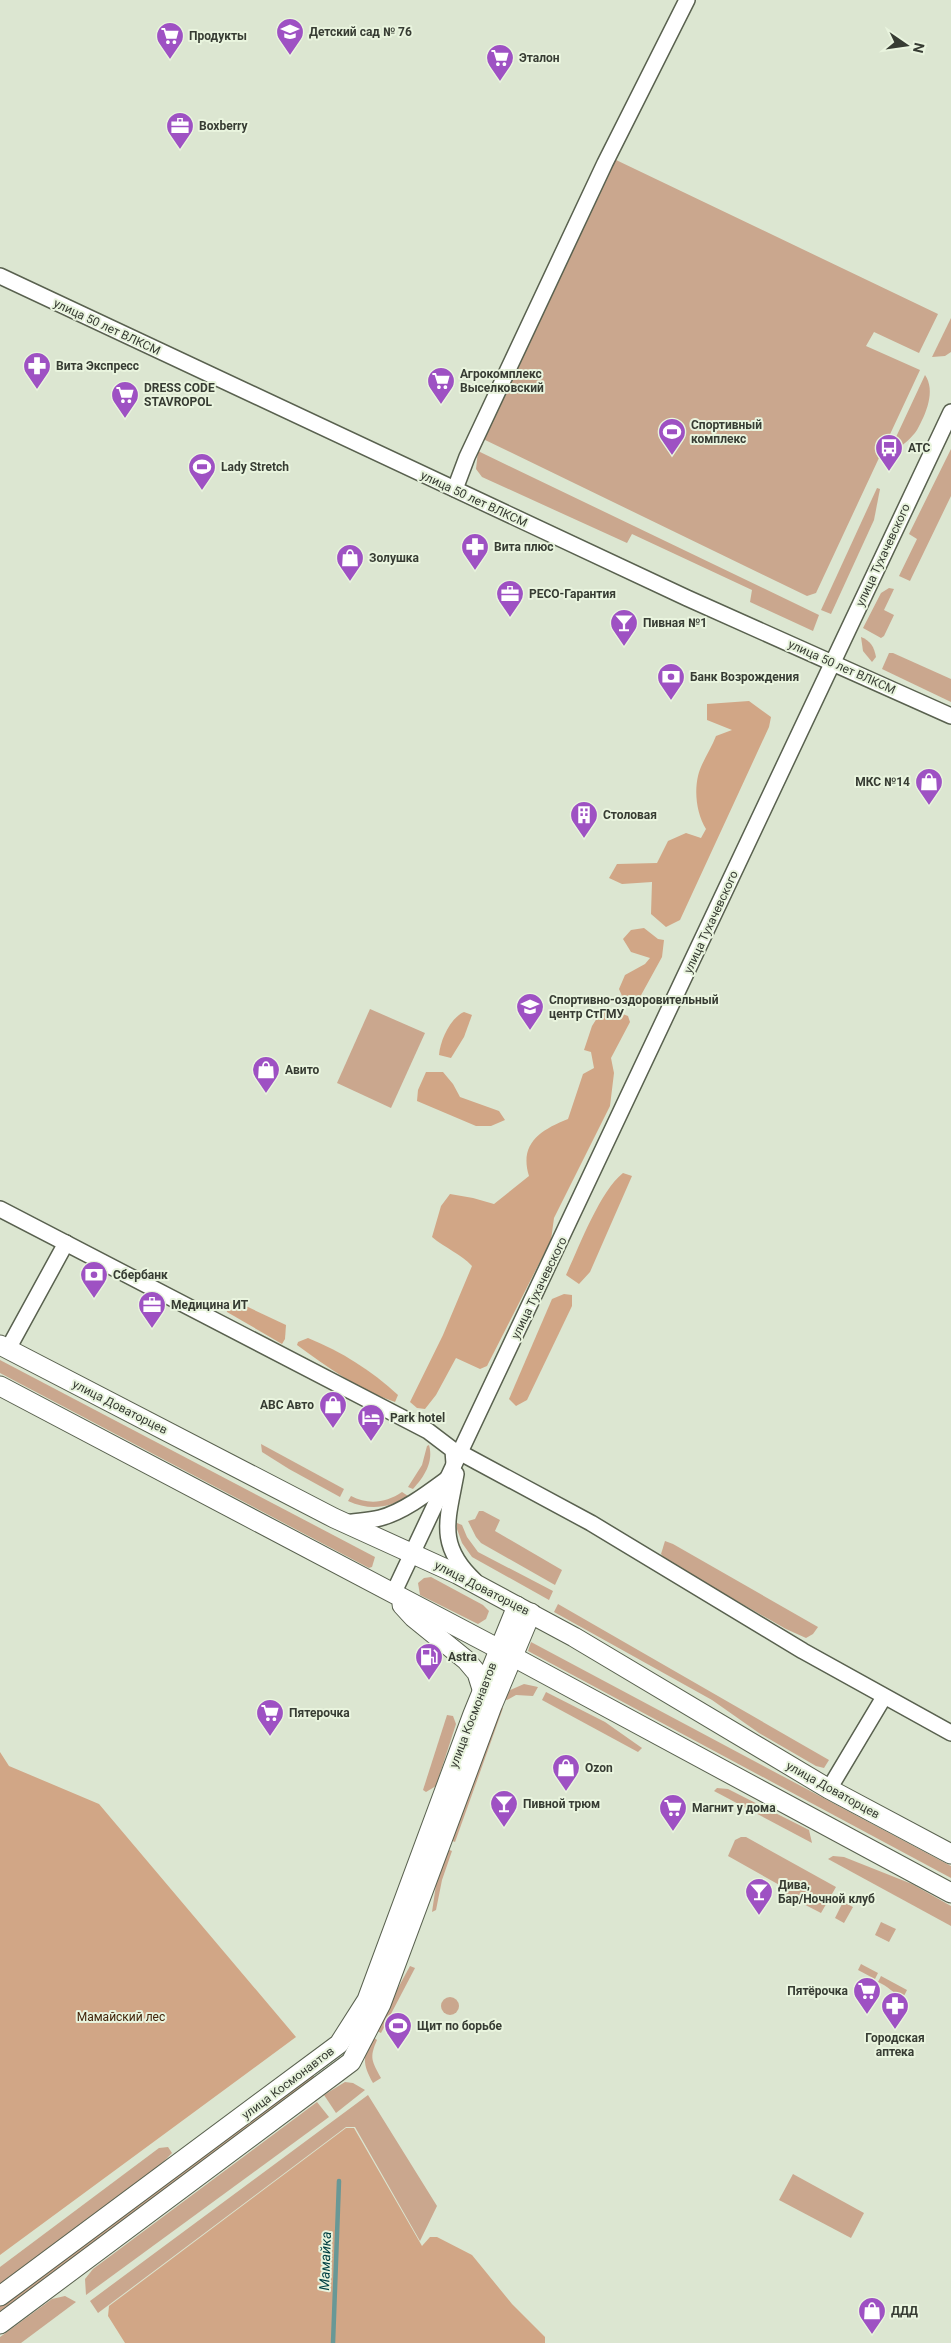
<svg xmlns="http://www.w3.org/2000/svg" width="951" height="2343" viewBox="0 0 951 2343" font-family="Roboto,sans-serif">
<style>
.green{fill:#caa78e}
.forest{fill:#d1a686}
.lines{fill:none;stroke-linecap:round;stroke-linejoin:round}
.stream{stroke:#689896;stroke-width:4.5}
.minor-casing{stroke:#59614f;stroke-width:18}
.major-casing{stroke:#59614f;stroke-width:21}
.minor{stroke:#fff;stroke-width:15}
.major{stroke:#fff;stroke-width:19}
.labels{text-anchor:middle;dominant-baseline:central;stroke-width:4;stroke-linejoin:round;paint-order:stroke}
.poi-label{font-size:12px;font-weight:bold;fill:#373c33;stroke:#e9f4de;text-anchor:start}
.street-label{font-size:12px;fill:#373c33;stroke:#e9f4de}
.park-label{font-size:12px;fill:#412309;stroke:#e9f4de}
.water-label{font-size:14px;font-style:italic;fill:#004143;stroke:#e9f4de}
</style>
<rect width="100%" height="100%" fill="#dce6d1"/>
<g class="green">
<path d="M614,159L938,314L919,353L874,332L866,346L920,370L816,593L807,596L481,438Z"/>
<path d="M951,318V352L945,356L932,357Z"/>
<path d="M925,375C936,391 926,414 917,430C912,438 902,445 895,452L890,450Z"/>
<path d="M951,449V496L910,581L899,576L917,539L909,534Z"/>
<path d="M478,451L819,615L813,631L750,602L752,590L632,534L627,543L482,477L476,469Z"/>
<path d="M877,488L880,489L874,520L831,614L821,610Z"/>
<path d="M889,588L894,589L884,610L894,615L884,636L881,638L863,628L881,593Z"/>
<path d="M861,637C871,641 874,647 876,657L872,662L863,651Z"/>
<path d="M889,653H893L951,679V702L882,669Z"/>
<path d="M370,1009L425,1033L391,1108L337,1083Z"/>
<path d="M0,1360L375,1557L372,1567L369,1568L0,1373Z"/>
<path d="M261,1444L344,1489L340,1497L289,1469L262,1452Z"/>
<path d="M429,1445C434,1462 424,1477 413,1489L408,1487L422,1465L427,1446Z"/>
<path d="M402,1492L408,1496C389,1508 370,1511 348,1501L351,1496C368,1505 386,1503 402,1492Z"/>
<path d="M479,1511H483L500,1520L495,1531L562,1570L555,1585L481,1543L476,1537L468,1521L475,1519Z"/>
<path d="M457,1523L462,1525L467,1537L478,1552L553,1591L549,1600L472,1557L462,1543L457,1529Z"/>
<path d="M665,1541L673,1544L818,1627L813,1634L806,1638L786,1629L667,1561L661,1554Z"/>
<path d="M431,1577L483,1605L489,1611L486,1619L478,1624L420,1595L418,1583L424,1578Z"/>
<path d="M558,1604L829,1760L824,1768L816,1766L759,1733L712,1700L554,1612Z"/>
<path d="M531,1642L951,1866V1878L528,1651Z"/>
<path d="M524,1684L538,1687L533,1696L516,1695L507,1700L501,1698L506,1692Z"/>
<path d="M546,1692L605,1722L642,1748L638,1752L542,1700Z"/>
<path d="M497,1706L503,1708L455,1842L450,1840Z"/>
<path d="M447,1715L453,1716L456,1724L436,1786L426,1792L423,1790Z"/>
<path d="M717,1788L728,1789L809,1830L812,1843L714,1791Z"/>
<path d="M741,1837H746L836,1887L821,1913L784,1894L783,1887L728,1856L735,1840Z"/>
<path d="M447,1849L452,1851L442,1880L436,1910L432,1912L437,1878Z"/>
<path d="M833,1856L844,1857L912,1884L951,1906V1926L828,1859Z"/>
<path d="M843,1902L853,1907L844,1923L835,1918Z"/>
<path d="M881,1922L896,1929L889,1942L875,1935Z"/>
<path d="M861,1964L878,1973L875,1979L858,1970Z"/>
<path d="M410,1966L415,1968L381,2033L375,2030Z"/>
<path d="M881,1976L907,1990L903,1998C893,1993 888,1986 878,1982Z"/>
<circle cx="450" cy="2006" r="9"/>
<path d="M372,2036L377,2040C369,2058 372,2061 381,2078L373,2083C362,2063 363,2057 372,2036Z"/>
<path d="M313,2075L318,2082L0,2317V2306Z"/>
<path d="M345,2082L353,2083L365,2090L336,2113L324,2095Z"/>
<path d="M368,2095L437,2206L420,2241L355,2127H346L98,2313L90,2301Z"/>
<path d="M317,2102L329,2117L86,2295L85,2279L93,2269Z"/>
<path d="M168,2147L172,2153L147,2179L0,2287V2267L159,2148Z"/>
<path d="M793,2174L864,2213L851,2238L779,2200Z"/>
<path d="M65,2296L76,2302L21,2343H0V2337L52,2299Z"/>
</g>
<g class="forest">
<path d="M749,701L771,717L769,727L680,920L666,927L651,914L652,882L622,884L609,878L617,864L657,863L668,841L686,833L701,838L706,829C697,815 694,793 698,776C701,763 711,749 716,736L732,730L707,720V704Z"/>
<path d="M644,928L658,939L664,940L662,957L634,1008L625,1003L619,989L625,975L645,964L650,958L631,952L623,939L631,930Z"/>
<path d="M604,1007L628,1016L630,1022L611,1058L614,1073L610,1106L554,1218L551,1240L487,1366L480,1369L456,1358L436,1395L425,1409L417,1408L410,1402L443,1335L472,1266C461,1254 445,1248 432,1237L441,1206L450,1194L473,1198L494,1204L529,1176C519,1144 540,1130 568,1119L583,1074L594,1068L591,1052L584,1050L592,1026Z"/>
<path d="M464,1012L472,1015L464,1037L451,1058L439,1055C440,1041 450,1018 464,1012Z"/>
<path d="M426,1072H443L453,1084L460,1097L499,1111L505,1120L491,1126H476L417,1101L418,1090Z"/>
<path d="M623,1173L632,1176L590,1272L579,1284L566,1275C579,1247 600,1191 623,1173Z"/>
<path d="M564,1294L572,1295V1306L527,1400L516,1406L509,1399L552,1299Z"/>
<path d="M233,1300L286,1325L285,1339L282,1344L227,1312L226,1306Z"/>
<path d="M308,1338C342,1352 371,1370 398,1395L395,1402C359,1390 327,1367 297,1345L298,1342Z"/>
<path d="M0,1752L9,1766L99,1804L296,2037L0,2255Z"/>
<path d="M346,2128H354L422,2246L430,2237H437L472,2255L512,2304L545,2337V2343H125L108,2316L109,2306Z"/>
</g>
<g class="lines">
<path class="stream" d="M333,2343L339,2181"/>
<defs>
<g id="minor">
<path d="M0,276L687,598L951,716"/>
<path d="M455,489L467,457L605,163L687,0"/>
<path d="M0,1209L428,1431L453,1450L454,1464"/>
<path d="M8,1349L66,1243"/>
<path d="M459,1452L591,1523L803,1651L951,1733"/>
<path d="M456,1474C448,1519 436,1545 475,1581"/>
<path d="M345,1523C356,1521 368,1521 380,1518C403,1512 428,1493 447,1479"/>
<path d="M393,1594L951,412"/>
<path d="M829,1789L884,1697"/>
</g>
<g id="major">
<path d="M0,1345L334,1518L457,1574L574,1637L829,1789L951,1854"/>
<path d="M0,1386L499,1649L951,1893"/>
<path d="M402,1605L413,1617L466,1660L477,1673L482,1689"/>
<path d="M0,2296L339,2044L367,2000L473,1714L517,1606"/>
<path d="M0,2324L351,2062L381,2004L492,1706L531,1613"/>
</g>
</defs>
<use href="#minor" class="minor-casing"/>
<use href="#major" class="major-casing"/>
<use href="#minor" class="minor"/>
<use href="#major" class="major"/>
</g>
<defs>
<symbol id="school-pin" viewBox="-11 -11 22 30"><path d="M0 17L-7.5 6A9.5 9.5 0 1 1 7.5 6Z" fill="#9e51c3" stroke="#e9f4de"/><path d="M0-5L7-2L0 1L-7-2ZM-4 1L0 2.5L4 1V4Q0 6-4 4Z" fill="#fff"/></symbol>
<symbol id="supermarket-pin" viewBox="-11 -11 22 30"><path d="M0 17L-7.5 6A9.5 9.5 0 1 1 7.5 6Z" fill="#9e51c3" stroke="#e9f4de"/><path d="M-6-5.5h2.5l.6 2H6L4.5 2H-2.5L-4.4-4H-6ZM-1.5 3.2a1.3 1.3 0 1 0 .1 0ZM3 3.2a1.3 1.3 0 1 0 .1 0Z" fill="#fff"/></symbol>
<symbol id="office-pin" viewBox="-11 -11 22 30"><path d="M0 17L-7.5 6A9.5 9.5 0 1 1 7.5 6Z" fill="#9e51c3" stroke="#e9f4de"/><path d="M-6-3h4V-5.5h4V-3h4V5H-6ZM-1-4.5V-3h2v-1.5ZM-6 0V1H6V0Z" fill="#fff"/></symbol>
<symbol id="pharmacy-pin" viewBox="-11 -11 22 30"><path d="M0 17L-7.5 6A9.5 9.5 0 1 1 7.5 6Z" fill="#9e51c3" stroke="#e9f4de"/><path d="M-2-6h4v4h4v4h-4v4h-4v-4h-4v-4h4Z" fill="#fff"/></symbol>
<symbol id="stadium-pin" viewBox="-11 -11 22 30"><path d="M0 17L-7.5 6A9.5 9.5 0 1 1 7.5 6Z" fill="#9e51c3" stroke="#e9f4de"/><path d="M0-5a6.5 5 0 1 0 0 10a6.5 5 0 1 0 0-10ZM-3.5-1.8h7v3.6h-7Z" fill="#fff"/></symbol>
<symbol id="bus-pin" viewBox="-11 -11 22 30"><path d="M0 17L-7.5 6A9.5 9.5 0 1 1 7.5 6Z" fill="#9e51c3" stroke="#e9f4de"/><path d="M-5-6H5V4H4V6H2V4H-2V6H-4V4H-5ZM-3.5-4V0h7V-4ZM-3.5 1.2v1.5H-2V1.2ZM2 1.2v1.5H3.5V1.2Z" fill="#fff"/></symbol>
<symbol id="shop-pin" viewBox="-11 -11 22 30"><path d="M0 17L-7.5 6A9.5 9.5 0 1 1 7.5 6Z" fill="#9e51c3" stroke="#e9f4de"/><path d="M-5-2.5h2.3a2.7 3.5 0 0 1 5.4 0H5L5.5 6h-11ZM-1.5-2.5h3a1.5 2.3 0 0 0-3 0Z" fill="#fff"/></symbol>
<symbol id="bar-pin" viewBox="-11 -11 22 30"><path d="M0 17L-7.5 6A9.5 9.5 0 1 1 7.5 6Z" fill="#9e51c3" stroke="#e9f4de"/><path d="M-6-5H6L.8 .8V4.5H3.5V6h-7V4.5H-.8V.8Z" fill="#fff"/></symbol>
<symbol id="bank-pin" viewBox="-11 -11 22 30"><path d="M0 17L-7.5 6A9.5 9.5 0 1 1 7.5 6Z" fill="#9e51c3" stroke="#e9f4de"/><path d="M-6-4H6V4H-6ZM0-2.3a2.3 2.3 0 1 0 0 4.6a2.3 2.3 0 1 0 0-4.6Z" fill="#fff"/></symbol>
<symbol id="building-pin" viewBox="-11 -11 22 30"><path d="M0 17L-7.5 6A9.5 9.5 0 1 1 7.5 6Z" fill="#9e51c3" stroke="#e9f4de"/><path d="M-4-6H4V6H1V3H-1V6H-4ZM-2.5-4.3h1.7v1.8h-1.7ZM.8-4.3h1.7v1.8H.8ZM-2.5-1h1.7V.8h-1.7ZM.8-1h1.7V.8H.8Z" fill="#fff"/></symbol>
<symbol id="university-pin" viewBox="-11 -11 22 30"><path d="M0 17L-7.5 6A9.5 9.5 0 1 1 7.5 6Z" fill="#9e51c3" stroke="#e9f4de"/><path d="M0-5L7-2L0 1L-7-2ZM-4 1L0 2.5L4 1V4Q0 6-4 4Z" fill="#fff"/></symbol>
<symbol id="hotel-pin" viewBox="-11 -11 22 30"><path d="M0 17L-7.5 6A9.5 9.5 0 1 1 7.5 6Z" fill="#9e51c3" stroke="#e9f4de"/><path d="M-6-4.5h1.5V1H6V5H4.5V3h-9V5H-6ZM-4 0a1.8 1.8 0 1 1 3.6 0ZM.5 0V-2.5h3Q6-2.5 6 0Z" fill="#fff"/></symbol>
<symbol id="fuel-pin" viewBox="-11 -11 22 30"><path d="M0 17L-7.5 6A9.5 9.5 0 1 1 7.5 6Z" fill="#9e51c3" stroke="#e9f4de"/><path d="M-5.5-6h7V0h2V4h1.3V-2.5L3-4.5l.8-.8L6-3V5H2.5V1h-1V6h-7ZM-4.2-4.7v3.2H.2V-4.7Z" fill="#fff"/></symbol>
</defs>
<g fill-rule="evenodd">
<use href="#school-pin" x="274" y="16" width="32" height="43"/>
<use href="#supermarket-pin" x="154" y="20" width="32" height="43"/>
<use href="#supermarket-pin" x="484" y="42" width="32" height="43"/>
<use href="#office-pin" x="164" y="110" width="32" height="43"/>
<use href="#pharmacy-pin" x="21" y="350" width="32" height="43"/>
<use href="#supermarket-pin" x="425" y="365" width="32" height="43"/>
<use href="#supermarket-pin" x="109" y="379" width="32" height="43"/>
<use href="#stadium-pin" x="656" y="416" width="32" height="43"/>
<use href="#bus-pin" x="873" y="432" width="32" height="43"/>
<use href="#stadium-pin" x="186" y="451" width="32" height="43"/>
<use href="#pharmacy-pin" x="459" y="531" width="32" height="43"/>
<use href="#shop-pin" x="334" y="542" width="32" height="43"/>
<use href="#office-pin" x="494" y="578" width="32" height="43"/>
<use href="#bar-pin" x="608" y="607" width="32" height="43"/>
<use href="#bank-pin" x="655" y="661" width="32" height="43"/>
<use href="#shop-pin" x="913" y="766" width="32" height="43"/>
<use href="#building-pin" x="568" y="799" width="32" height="43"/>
<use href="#university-pin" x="514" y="991" width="32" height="43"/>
<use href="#shop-pin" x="250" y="1054" width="32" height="43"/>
<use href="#bank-pin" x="78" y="1259" width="32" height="43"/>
<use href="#office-pin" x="136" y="1289" width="32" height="43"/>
<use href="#shop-pin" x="317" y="1389" width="32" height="43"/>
<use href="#hotel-pin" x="355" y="1402" width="32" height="43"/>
<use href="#fuel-pin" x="413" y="1641" width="32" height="43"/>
<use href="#supermarket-pin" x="254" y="1697" width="32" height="43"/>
<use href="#shop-pin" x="550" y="1752" width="32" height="43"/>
<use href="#bar-pin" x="488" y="1788" width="32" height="43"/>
<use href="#supermarket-pin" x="657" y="1792" width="32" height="43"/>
<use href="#bar-pin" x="743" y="1876" width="32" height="43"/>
<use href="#supermarket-pin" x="851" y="1975" width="32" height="43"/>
<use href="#pharmacy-pin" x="879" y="1990" width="32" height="43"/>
<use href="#stadium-pin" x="382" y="2010" width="32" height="43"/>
<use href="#shop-pin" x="856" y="2295" width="32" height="43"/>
</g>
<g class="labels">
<g class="poi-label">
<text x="309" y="32">Детский сад № 76</text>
<text x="189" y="36">Продукты</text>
<text x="519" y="58">Эталон</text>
<text x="199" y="126">Boxberry</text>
<text x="56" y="366">Вита Экспресс</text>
<text x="460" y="374">Агрокомплекс<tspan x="460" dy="14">Выселковский</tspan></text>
<text x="144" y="388">DRESS CODE<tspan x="144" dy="14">STAVROPOL</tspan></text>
<text x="691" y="425">Спортивный<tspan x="691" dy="14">комплекс</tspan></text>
<text x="908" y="448">АТС</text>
<text x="221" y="467">Lady Stretch</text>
<text x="494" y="547">Вита плюс</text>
<text x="369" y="558">Золушка</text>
<text x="529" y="594">РЕСО-Гарантия</text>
<text x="643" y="623">Пивная №1</text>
<text x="690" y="677">Банк Возрождения</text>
<text x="910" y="782" text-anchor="end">МКС №14</text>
<text x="603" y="815">Столовая</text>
<text x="549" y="1000">Спортивно-оздоровительный<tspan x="549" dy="14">центр СтГМУ</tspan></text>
<text x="285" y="1070">Авито</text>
<text x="113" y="1275">Сбербанк</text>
<text x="171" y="1305">Медицина ИТ</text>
<text x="314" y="1405" text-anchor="end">ABC Авто</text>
<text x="390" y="1418">Park hotel</text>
<text x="448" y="1657">Astra</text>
<text x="289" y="1713">Пятерочка</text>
<text x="585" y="1768">Ozon</text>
<text x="523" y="1804">Пивной трюм</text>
<text x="692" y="1808">Магнит у дома</text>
<text x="778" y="1885">Дива,<tspan x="778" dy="14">Бар/Ночной клуб</tspan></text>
<text x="848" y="1991" text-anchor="end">Пятёрочка</text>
<text x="417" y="2026">Щит по борьбе</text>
<text x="895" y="2038" text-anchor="middle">Городская<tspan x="895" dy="14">аптека</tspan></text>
<text x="891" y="2311">ДДД</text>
</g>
<g class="street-label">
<text transform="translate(107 327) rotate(25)">улица 50 лет ВЛКСМ</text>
<text transform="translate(474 499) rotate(25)">улица 50 лет ВЛКСМ</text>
<text transform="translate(883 555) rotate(-65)">улица Тухачевского</text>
<text transform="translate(842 667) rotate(24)">улица 50 лет ВЛКСМ</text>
<text transform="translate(711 922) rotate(-65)">улица Тухачевского</text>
<text transform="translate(539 1288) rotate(-64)">улица Тухачевского</text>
<text transform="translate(120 1407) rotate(27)">улица Доваторцев</text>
<text transform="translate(482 1588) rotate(27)">улица Доваторцев</text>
<text transform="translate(473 1715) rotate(-69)">улица Космонавтов</text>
<text transform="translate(833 1790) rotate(29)">улица Доваторцев</text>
<text transform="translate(288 2083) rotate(-37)">улица Космонавтов</text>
</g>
<g class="park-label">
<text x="121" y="2017">Мамайский лес</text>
</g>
<g class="water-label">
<text transform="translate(325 2261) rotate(-88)">Мамайка</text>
</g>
</g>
<g transform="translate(906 45) rotate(103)" stroke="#e9f4de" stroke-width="4" paint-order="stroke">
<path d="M0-4L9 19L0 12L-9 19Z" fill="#373c33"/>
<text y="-8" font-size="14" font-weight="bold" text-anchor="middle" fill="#373c33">N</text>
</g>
</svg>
